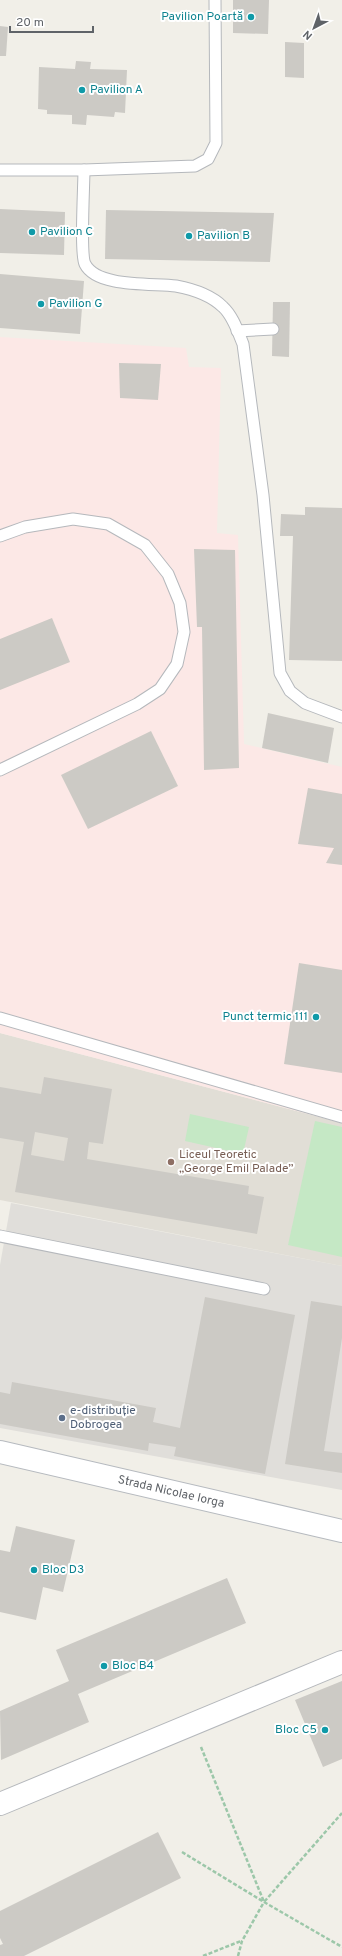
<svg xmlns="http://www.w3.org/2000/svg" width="342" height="1956" viewBox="0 0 342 1956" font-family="Overpass,sans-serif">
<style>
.industrial{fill:#e0deda}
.education{fill:#e1ded6}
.medical{fill:#fce8e6}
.green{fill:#c5e8c5}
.building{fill:#cccac5;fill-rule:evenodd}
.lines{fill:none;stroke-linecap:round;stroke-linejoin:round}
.lane-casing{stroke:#b5b8bc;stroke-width:13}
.street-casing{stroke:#b5b8bc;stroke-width:24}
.secondary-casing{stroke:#b6babf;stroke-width:24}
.path{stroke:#9cc7a9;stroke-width:2.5;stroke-dasharray:4 2;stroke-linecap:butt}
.lane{stroke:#fff;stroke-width:11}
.street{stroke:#fff;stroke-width:22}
.secondary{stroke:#fff;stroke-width:22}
.culture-dot{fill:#0f9aa8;stroke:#fff;stroke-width:1.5}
.education-dot{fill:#8d6e63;stroke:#fff;stroke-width:1.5}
.service-dot{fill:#5c6f8a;stroke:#fff;stroke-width:1.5}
.labels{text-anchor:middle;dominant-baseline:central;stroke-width:4;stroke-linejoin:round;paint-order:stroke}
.culture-label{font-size:12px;fill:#0d838f;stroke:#fff;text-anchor:start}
.education-label{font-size:12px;fill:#785e54;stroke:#fff;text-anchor:start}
.service-label{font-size:12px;fill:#4e5e75;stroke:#fff;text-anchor:start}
.street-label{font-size:12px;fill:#5f6368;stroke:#fff}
</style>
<rect width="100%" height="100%" fill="#f1efe8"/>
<path class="industrial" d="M11,1203L342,1266V1490L0,1428V1265Z"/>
<path class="education" d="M0,1033L342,1123V1266L0,1200Z"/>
<path class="medical" d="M0,337L186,348L189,367L221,368L217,533L238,535L244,744L342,767V1123L0,1033Z"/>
<g class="green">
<path d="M190,1114L249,1127L243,1154L185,1141Z"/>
<path d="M315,1121L342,1127V1257L288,1245Z"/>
</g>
<g class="building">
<path d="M233,0H269L268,34L233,33Z"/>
<path d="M0,26L8,27L6,56H0Z"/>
<path d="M285,42L304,43V78L285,77Z"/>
<path d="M76,61L91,62L90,69L127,70L125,113L115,112L114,117L87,115L86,125L72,124V115L47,114V110L38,109L39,67L75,69Z"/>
<path d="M0,209L65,212L64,255L0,253Z"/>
<path d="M106,210L274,213L270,262L105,259Z"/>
<path d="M0,274L84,281L80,334L0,328Z"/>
<path d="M273,302H290L289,357L272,356Z"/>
<path d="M119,363L161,364L158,400L120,398Z"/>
<path d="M305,507L342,508V661L289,660L293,536H280L281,514L305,515Z"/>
<path d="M194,549L235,550L239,768L204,770L202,627H197Z"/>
<path d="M52,618L70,662L0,690V639Z"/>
<path d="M268,713L334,728L328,763L262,748Z"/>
<path d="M151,731L178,786L88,829L61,775Z"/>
<path d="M308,788L342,794V865L326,863L334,848L298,844Z"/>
<path d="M299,963L342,970V1073L284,1064Z"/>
<path d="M44,1077L112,1089L103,1144L89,1142L87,1159L249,1186L248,1194L264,1197L257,1234L15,1192L24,1142L0,1138V1087L41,1094ZM35,1132L68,1138L64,1161L31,1155Z"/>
<path d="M205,1297L295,1315L265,1474L174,1456L176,1447L149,1443L148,1451L0,1424V1392L10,1394L12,1382L156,1408L153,1422L180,1428Z"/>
<path d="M311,1301L342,1306V1338L324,1451L342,1453V1473L285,1464Z"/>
<path d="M16,1526L75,1540L63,1592L43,1587L36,1620L0,1612V1550L10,1552Z"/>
<path d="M227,1578L246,1623L78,1694L89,1722L1,1760L0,1711L69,1681L56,1650Z"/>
<path d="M342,1681V1759L323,1767L295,1700Z"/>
<path d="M158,1832L181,1878L24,1956H0V1945L3,1944L0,1938V1911Z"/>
</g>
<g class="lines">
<defs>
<g id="lane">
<path d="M0,170H84L195,166L208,159L216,143L215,0"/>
<path d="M84,170C84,185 80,254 85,264C97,288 153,283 176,286C192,289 211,295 223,307C233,316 238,332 243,344L263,495L280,673L290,691L305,703L342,717"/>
<path d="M237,331L273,329"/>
<path d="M0,536L25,527L73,519L108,524L145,545L168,574L180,603L184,632L177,664L160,689L137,704L0,770"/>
<path d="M0,1018L342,1117"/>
<path d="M0,1236L264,1289"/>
</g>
<path id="street" d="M0,1804L342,1662"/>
<path id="secondary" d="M0,1452L342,1531"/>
</defs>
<use href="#lane" class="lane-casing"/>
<use href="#street" class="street-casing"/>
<use href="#secondary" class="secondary-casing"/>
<g class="path">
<path d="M201,1747L264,1902L342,1813"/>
<path d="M182,1852L264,1902L342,1947"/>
<path d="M203,1956L241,1941"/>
<path d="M238,1956L242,1941L264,1902"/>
</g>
<use href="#lane" class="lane"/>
<use href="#street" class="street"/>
<use href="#secondary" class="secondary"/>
</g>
<g class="culture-dot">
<circle cx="251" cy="17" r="4"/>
<circle cx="82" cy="90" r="4"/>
<circle cx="32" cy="232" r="4"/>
<circle cx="189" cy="236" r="4"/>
<circle cx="41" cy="304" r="4"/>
<circle cx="316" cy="1017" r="4"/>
<circle cx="34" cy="1570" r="4"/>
<circle cx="104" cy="1666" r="4"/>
<circle cx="325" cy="1730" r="4"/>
</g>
<circle class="education-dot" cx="171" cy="1162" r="4"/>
<circle class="service-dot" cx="62" cy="1418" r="4"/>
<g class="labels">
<g class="culture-label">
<text x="243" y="17" text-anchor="end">Pavilion Poartă</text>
<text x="90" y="90">Pavilion A</text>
<text x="40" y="232">Pavilion C</text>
<text x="197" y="236">Pavilion B</text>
<text x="49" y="304">Pavilion G</text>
<text x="308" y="1017" text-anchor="end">Punct termic 111</text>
<text x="42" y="1570">Bloc D3</text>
<text x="112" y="1666">Bloc B4</text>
<text x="317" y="1730" text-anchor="end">Bloc C5</text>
</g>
<g class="education-label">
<text x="179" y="1155">Liceul Teoretic<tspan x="179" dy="14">„George Emil Palade”</tspan></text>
</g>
<g class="service-label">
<text x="70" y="1411">e-distribuție<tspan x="70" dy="14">Dobrogea</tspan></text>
</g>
<g class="street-label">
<text transform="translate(171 1492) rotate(13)">Strada Nicolae Iorga</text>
</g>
</g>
<g transform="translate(314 28) rotate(221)" stroke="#ffffff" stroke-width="3" paint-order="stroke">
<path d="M0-3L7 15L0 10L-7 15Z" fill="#5f6368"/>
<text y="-6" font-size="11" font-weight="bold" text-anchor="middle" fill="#5f6368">N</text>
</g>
<path d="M10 26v6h83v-6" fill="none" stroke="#5f6368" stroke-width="2"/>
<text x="16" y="26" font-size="12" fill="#5f6368" stroke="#ffffff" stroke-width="3" paint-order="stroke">20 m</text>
</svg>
